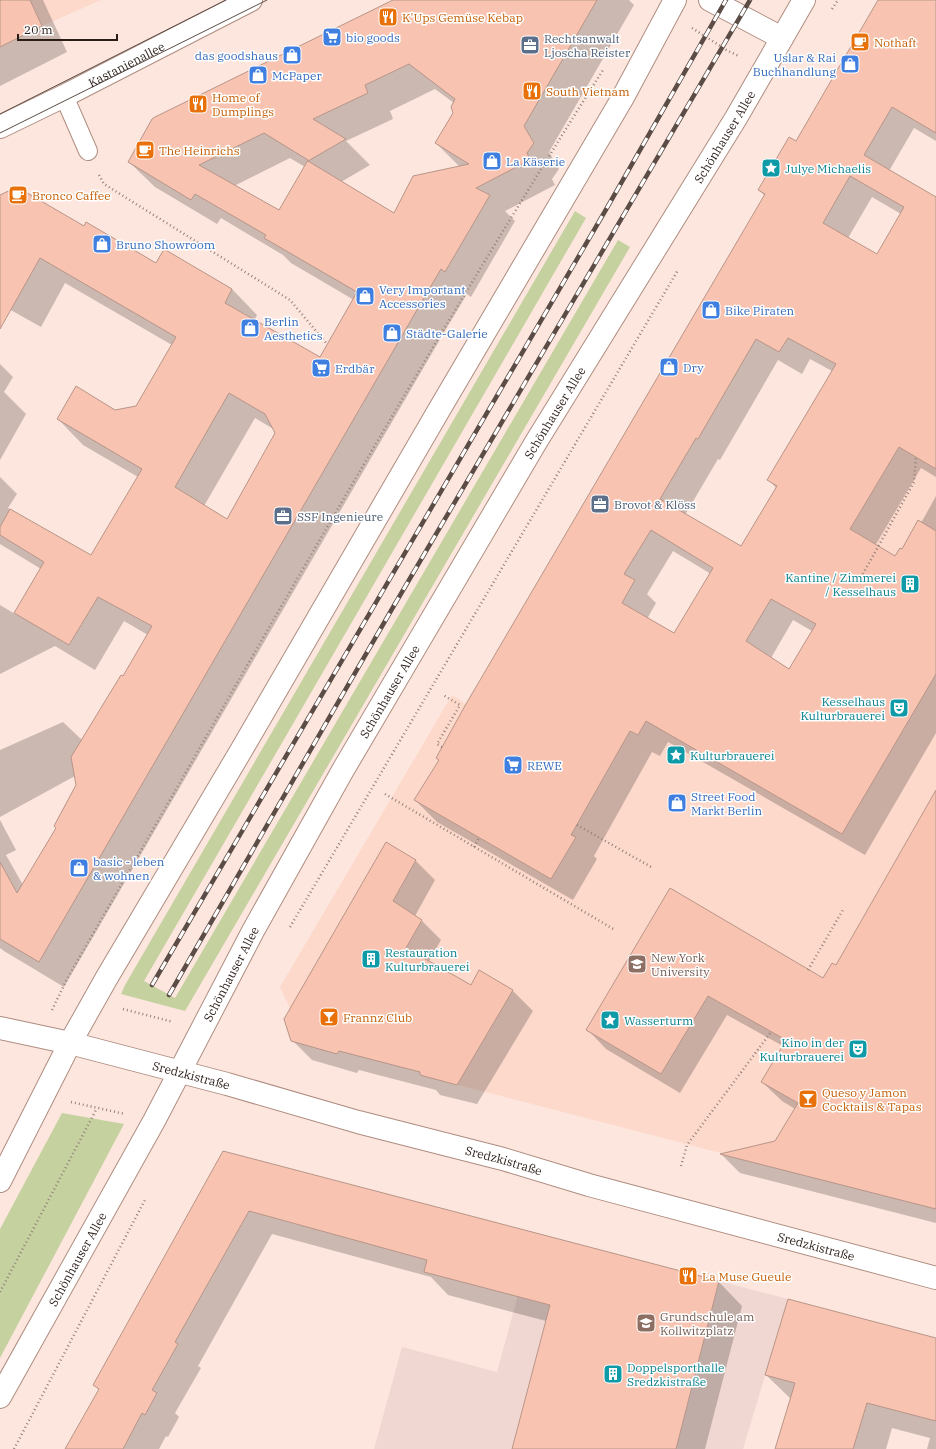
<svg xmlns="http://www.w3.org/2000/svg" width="936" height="1449" viewBox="0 0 936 1449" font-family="'IBM Plex Serif',serif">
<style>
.built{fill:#fdd9cb}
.education{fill:#f1d7d1}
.green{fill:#c5d19f}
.shadow{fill:#0003;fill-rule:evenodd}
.building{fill:#f8c4b1;stroke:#b89588;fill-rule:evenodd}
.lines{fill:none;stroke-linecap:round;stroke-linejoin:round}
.service-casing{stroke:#af8d80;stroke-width:20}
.minor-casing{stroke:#af8d80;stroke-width:24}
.tertiary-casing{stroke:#af8d80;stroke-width:24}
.secondary-casing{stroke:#af8d80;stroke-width:24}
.path{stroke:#93817a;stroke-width:2.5;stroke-dasharray:1 3;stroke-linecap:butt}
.service{stroke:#fff;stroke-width:18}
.minor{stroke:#fff;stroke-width:22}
.tertiary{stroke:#fff;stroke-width:22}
.secondary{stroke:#fff;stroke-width:22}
.tram{stroke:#5b4c46;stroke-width:1}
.rail-casing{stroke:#5b4c46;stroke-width:4.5}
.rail{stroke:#fff;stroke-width:3;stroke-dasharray:9;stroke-linecap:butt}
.labels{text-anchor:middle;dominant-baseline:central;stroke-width:3;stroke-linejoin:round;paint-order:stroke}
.food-label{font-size:12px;fill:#c56008;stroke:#fff;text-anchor:start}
.shop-label{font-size:12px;fill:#366cbe;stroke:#fff;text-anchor:start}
.service-label{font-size:12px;fill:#4e5e75;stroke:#fff;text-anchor:start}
.street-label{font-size:12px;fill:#2a1d18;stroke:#fff}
.culture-label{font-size:12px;fill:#0d838f;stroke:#fff;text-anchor:start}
.education-label{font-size:12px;fill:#785e54;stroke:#fff;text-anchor:start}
</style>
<rect width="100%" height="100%" fill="#fde6de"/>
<g class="built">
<path d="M30,0H101L42,26Z"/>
<path d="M936,346V1209L420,1075V1072L339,1051L337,1054L303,1044L300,1037L291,1041L283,1018L292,1013L280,987L452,695L466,704L622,603L756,682L771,657L789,669L866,539L850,529L887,466Z"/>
</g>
<path class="education" d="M535,1233L788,1299L743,1449H374L402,1347L497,1372Z"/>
<g class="green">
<path d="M575,211L586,218L144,981L175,998L618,240L630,247L185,1011L121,994L125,985Z"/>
<path d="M62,1113L124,1124L0,1358V1229Z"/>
</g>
<g class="shadow">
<path d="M0,0H43L67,52L0,86Z"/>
<path d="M394,0H629L634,5L549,152L559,169L552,179L555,185L505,211L515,221L471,297L467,294L446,329L64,987L4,951L0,948V820L16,850L6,855L23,885L82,786L75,776L0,817V750L63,722L82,740L123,678L148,635L124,621L95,670L55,646L0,674V605L15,614L41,569L0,544V477L17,494L8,508L91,557L138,477L83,445L58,419L137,407L172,345L65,283L41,327L0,304V196L84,228L156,264L164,250L232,289L257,315L254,321L320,358L354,300L291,263L283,255L221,218L217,224L155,187L129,162ZM435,89L454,103V113L436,143L460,167L394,214L341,182L370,165L346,141L393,119L390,111ZM290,158L305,167L279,212L234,186ZM255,418L275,430L277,433L227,520L204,506Z"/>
<path d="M879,0H936V141L914,128L889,171L935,197L936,195V477L921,468L875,546L896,558L921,523L936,496V733L865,855L668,742L660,756L652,752L594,856L597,859L573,900L437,822L415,800L440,760L765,196L759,190L796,143ZM872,197L901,214L877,255L848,238ZM810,359L832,371L769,480L776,488L741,548L685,515L718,459L720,460L778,360L802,374ZM673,551L711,574L675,634L647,619L656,603L647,594ZM793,620L812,631L790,670L771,658Z"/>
<path d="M0,364L13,377L4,392L26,414L0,460Z"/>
<path d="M936,792V1223L740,1173L722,1155L776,1142L795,1109L782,1101L762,1082L783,1046L727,1015L680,1093L606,1049L587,1029L671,890L823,980L836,966Z"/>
<path d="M415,860L435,880L415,916L422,921L441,940L428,963L471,987L480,972L513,991L533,1011L477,1104L440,1095L436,1090L359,1070L357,1073L312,1060L292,1040Z"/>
<path d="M224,1152L719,1282L742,1306L705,1449H517L546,1321L448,1295L431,1277L272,1234L198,1366L201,1368L175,1413L179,1417L168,1437L166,1436L159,1449H66L99,1390L95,1385Z"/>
<path d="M936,1339V1449H927L930,1438L892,1428L886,1449H776L791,1399L766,1375Z"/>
</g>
<g class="building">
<path d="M0,0H30L42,26L0,47Z"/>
<path d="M393,0H597L524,126L534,143L527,153L530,160L476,188L490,195L445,272L441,269L421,303L39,962L0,939V862L17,893L56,828L54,826L76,785L71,757L121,675L123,676L152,626L98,597L69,645L14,613L44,562L0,535V527L10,509L91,555L142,469L57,419L76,386L115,410L136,406L176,337L40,258L0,329V195L17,187L84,226L86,222L156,263L164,249L232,289L225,303L320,357L357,292L264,238L266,235L195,194L191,200L128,162L152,119L155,117ZM409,64L455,99L451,107L453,113L435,143L469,164L413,176L394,213L308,161L346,139L313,119L368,93L365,85ZM264,133L308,160L279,210L199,165ZM229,393L265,414L275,433L227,519L175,487Z"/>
<path d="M878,0H936V133L892,107L864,155L936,197V469L899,447L850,529L895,556L900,548L902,549L918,520L936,531V674L842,834L646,721L638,735L630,731L571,835L576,837L551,879L414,800L439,760L436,758L466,704L765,194L758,190L789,137L796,141ZM850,176L904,207L877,254L823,223ZM788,338L836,364L767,480L777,486L741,546L660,499L696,438L698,439L756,339L779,352ZM651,530L713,568L674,633L622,603L635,580L624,574ZM771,599L816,624L789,669L746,641Z"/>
<path d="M936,790V1209L720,1154L775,1141L798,1103L761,1082L786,1040L708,996L661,1074L586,1030L670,888L823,978L832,963L836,965Z"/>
<path d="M386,842L416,860L393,901L422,920L406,948L471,985L479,970L513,990L457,1085L420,1075V1072L339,1051L337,1054L291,1041L284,1019Z"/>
<path d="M223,1151L719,1281L676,1449H512L550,1305L424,1272L427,1260L249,1211L175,1342L178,1344L152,1390L157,1393L145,1415L142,1413L123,1449H65L99,1389L93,1385Z"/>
<path d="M788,1299L936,1338V1421L867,1403L853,1449H775L795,1383L765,1375Z"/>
</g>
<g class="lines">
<defs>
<path id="service" d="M64,96L88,151"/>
<g id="minor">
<path id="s1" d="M0,1028L70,1043L227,1084L358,1122L503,1159L589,1185L936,1278"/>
</g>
<g id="tertiary">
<path id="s2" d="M0,127L64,96L251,0"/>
</g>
<g id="secondary">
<path d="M710,0L782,38"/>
<path d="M0,1181L70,1043L106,979L242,749L439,410L622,99L675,0"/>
<path id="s3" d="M0,1397L154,1121L253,931L343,770L536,442L736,118L804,0"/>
</g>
</defs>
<use href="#service" class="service-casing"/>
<use href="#minor" class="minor-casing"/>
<use href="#tertiary" class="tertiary-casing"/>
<use href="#secondary" class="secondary-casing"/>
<g class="path">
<path d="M832,9L838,0"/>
<path d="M692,28L728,51L739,56"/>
<path d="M99,175L104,184L290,300L327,344"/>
<path d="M859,581L914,482L916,457"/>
<path d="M442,747L437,744L460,705L443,695"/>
<path d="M385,794L615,930"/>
<path d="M577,825L653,868"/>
<path d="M474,847L479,838"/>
<path d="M290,927L678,270"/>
<path d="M808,970L844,908"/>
<path d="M123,1009L173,1022"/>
<path d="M52,1010L67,979C243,674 415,367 603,70"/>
<path d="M71,1102L125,1114"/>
<path d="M681,1166L687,1145L771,1032"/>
<path d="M0,1292L97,1108"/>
<path d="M14,1449L146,1198"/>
</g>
<use href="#service" class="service"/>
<use href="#minor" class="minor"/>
<use href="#tertiary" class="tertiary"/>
<use href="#secondary" class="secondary"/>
<g class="tram">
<path d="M0,114L226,0"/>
<path d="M0,133L267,0"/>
</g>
<defs>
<g id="rail">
<path d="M152,985L604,213L726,0"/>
<path d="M169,995L392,609L750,0"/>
</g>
</defs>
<use href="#rail" class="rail-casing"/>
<use href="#rail" class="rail"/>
</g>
<defs>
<symbol id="restaurant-square" viewBox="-11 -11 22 22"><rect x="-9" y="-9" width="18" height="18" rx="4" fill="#e8710a" stroke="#fff"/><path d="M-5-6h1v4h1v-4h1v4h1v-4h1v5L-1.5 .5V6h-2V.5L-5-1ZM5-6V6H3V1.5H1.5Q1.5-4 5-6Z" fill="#fff"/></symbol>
<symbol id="supermarket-square" viewBox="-11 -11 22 22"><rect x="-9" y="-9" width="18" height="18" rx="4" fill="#3f7fe0" stroke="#fff"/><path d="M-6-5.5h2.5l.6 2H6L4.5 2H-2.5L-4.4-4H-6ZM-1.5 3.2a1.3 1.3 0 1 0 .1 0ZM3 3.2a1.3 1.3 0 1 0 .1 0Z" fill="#fff"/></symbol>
<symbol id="cafe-square" viewBox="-11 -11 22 22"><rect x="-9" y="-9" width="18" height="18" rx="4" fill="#e8710a" stroke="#fff"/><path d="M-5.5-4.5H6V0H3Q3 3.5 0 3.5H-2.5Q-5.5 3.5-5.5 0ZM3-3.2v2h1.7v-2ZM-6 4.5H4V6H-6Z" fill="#fff"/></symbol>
<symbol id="office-square" viewBox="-11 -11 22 22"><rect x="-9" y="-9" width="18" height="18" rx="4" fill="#5c6f8a" stroke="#fff"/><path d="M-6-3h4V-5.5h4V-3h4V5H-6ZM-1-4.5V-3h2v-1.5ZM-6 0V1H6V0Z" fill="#fff"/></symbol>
<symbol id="shop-square" viewBox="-11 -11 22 22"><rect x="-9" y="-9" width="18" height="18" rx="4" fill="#3f7fe0" stroke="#fff"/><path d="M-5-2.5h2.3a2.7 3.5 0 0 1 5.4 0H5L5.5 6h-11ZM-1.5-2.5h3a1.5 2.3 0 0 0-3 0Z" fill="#fff"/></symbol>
<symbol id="sight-square" viewBox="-11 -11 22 22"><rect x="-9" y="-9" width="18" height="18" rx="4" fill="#0f9aa8" stroke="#fff"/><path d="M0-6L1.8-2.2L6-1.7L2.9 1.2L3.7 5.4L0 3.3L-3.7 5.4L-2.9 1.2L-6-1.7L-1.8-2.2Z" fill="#fff"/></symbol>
<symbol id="building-square" viewBox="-11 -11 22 22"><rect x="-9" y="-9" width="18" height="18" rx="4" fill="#0f9aa8" stroke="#fff"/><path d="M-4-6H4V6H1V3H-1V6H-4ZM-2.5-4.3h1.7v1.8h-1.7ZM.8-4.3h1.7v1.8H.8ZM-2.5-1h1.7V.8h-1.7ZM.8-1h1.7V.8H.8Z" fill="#fff"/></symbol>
<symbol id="theatre-square" viewBox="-11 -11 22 22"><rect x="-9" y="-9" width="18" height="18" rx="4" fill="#0f9aa8" stroke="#fff"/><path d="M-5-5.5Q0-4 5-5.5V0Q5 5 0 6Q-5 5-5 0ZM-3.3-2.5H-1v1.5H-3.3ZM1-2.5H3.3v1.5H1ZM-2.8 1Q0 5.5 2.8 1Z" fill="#fff"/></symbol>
<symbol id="university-square" viewBox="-11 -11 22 22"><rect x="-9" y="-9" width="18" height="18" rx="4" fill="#8d6e63" stroke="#fff"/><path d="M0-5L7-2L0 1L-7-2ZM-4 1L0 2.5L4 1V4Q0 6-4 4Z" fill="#fff"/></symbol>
<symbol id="bar-square" viewBox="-11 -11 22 22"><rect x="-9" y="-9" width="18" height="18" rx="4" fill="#e8710a" stroke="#fff"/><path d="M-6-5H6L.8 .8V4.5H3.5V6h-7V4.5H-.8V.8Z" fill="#fff"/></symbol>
<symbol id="school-square" viewBox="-11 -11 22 22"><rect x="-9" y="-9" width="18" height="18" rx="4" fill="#8d6e63" stroke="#fff"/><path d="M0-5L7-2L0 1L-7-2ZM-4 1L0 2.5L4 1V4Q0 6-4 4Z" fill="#fff"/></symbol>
</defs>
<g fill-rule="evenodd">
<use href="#restaurant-square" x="377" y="6" width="22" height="22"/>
<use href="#supermarket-square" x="321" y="26" width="22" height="22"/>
<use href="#cafe-square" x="849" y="31" width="22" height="22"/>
<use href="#office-square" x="519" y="34" width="22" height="22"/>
<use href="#shop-square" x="281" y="44" width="22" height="22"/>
<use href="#shop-square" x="839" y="53" width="22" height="22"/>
<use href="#shop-square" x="247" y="64" width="22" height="22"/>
<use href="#restaurant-square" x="521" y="80" width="22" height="22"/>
<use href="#restaurant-square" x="187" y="93" width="22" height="22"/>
<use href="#cafe-square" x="134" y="139" width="22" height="22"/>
<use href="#shop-square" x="481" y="150" width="22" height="22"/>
<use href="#sight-square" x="760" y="157" width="22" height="22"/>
<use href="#cafe-square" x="7" y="184" width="22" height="22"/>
<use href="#shop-square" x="91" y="233" width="22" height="22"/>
<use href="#shop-square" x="354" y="285" width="22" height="22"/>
<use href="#shop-square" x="700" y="299" width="22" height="22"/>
<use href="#shop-square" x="239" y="317" width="22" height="22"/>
<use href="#shop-square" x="381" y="322" width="22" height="22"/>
<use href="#shop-square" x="658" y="356" width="22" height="22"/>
<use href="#supermarket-square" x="310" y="357" width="22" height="22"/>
<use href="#office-square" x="589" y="493" width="22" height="22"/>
<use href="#office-square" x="272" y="505" width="22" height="22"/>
<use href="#building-square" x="899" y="573" width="22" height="22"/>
<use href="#theatre-square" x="888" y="697" width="22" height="22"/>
<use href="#sight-square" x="665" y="744" width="22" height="22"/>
<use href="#supermarket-square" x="502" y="754" width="22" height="22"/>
<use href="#shop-square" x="666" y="792" width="22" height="22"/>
<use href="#shop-square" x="68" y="857" width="22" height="22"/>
<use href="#building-square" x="360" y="948" width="22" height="22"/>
<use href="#university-square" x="626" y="953" width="22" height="22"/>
<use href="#bar-square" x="318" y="1006" width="22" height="22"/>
<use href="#sight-square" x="599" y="1009" width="22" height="22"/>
<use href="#theatre-square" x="847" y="1038" width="22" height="22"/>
<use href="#bar-square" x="797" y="1088" width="22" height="22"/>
<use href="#restaurant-square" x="677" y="1265" width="22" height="22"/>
<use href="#school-square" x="635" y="1312" width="22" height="22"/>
<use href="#building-square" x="602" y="1363" width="22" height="22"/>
</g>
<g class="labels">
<g class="food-label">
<text x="402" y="17">K'Ups Gemüse Kebap</text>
<text x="874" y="42">Nothaft</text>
<text x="546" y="91">South Vietnam</text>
<text x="212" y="97">Home of<tspan x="212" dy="14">Dumplings</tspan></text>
<text x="159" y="150">The Heinrichs</text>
<text x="32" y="195">Bronco Caffee</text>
<text x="343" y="1017">Frannz Club</text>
<text x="822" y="1092">Queso y Jamon<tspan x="822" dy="14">Cocktails &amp; Tapas</tspan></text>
<text x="702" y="1276">La Muse Gueule</text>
</g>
<g class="shop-label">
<text x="346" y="37">bio goods</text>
<text x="278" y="55" text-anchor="end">das goodshaus</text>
<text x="836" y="57" text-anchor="end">Uslar &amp; Rai<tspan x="836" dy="14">Buchhandlung</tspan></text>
<text x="272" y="75">McPaper</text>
<text x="506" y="161">La Käserie</text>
<text x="116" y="244">Bruno Showroom</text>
<text x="379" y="289">Very Important<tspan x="379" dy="14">Accessories</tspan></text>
<text x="725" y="310">Bike Piraten</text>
<text x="264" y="321">Berlin<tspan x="264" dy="14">Aesthetics</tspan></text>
<text x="406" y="333">Städte-Galerie</text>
<text x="683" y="367">Dry</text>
<text x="335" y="368">Erdbär</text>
<text x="527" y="765">REWE</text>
<text x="691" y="796">Street Food<tspan x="691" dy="14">Markt Berlin</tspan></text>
<text x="93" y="861">basic - leben<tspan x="93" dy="14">&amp; wohnen</tspan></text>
</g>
<g class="service-label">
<text x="544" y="38">Rechtsanwalt<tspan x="544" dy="14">Ljoscha Reister</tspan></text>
<text x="614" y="504">Brovot &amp; Klöss</text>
<text x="297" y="516">SSF Ingenieure</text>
</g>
<g class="street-label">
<text stroke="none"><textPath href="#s2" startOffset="141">Kastanienallee</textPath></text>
<text stroke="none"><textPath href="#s3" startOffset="1454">Schönhauser Allee</textPath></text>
<text stroke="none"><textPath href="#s3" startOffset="1130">Schönhauser Allee</textPath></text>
<text stroke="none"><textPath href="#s3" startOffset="806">Schönhauser Allee</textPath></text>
<text stroke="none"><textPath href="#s3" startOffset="482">Schönhauser Allee</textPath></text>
<text stroke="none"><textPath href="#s1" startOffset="197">Sredzkistraße</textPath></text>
<text stroke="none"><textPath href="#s1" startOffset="521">Sredzkistraße</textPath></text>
<text stroke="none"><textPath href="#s1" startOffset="845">Sredzkistraße</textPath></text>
<text stroke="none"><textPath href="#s3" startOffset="158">Schönhauser Allee</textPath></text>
</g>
<g class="culture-label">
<text x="785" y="168">Julye Michaelis</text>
<text x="896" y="577" text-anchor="end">Kantine / Zimmerei<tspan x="896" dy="14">/ Kesselhaus</tspan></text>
<text x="885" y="701" text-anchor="end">Kesselhaus<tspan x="885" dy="14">Kulturbrauerei</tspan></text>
<text x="690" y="755">Kulturbrauerei</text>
<text x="385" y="952">Restauration<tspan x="385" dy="14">Kulturbrauerei</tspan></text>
<text x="624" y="1020">Wasserturm</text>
<text x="844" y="1042" text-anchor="end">Kino in der<tspan x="844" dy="14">Kulturbrauerei</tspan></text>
<text x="627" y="1367">Doppelsporthalle<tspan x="627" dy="14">Sredzkistraße</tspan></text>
</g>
<g class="education-label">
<text x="651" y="957">New York<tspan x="651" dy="14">University</tspan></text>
<text x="660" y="1316">Grundschule am<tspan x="660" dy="14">Kollwitzplatz</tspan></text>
</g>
</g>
<path d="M18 34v6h99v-6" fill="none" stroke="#2a1d18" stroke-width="2"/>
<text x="24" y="34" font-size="12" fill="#2a1d18" stroke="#ffffff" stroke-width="3" paint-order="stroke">20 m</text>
</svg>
